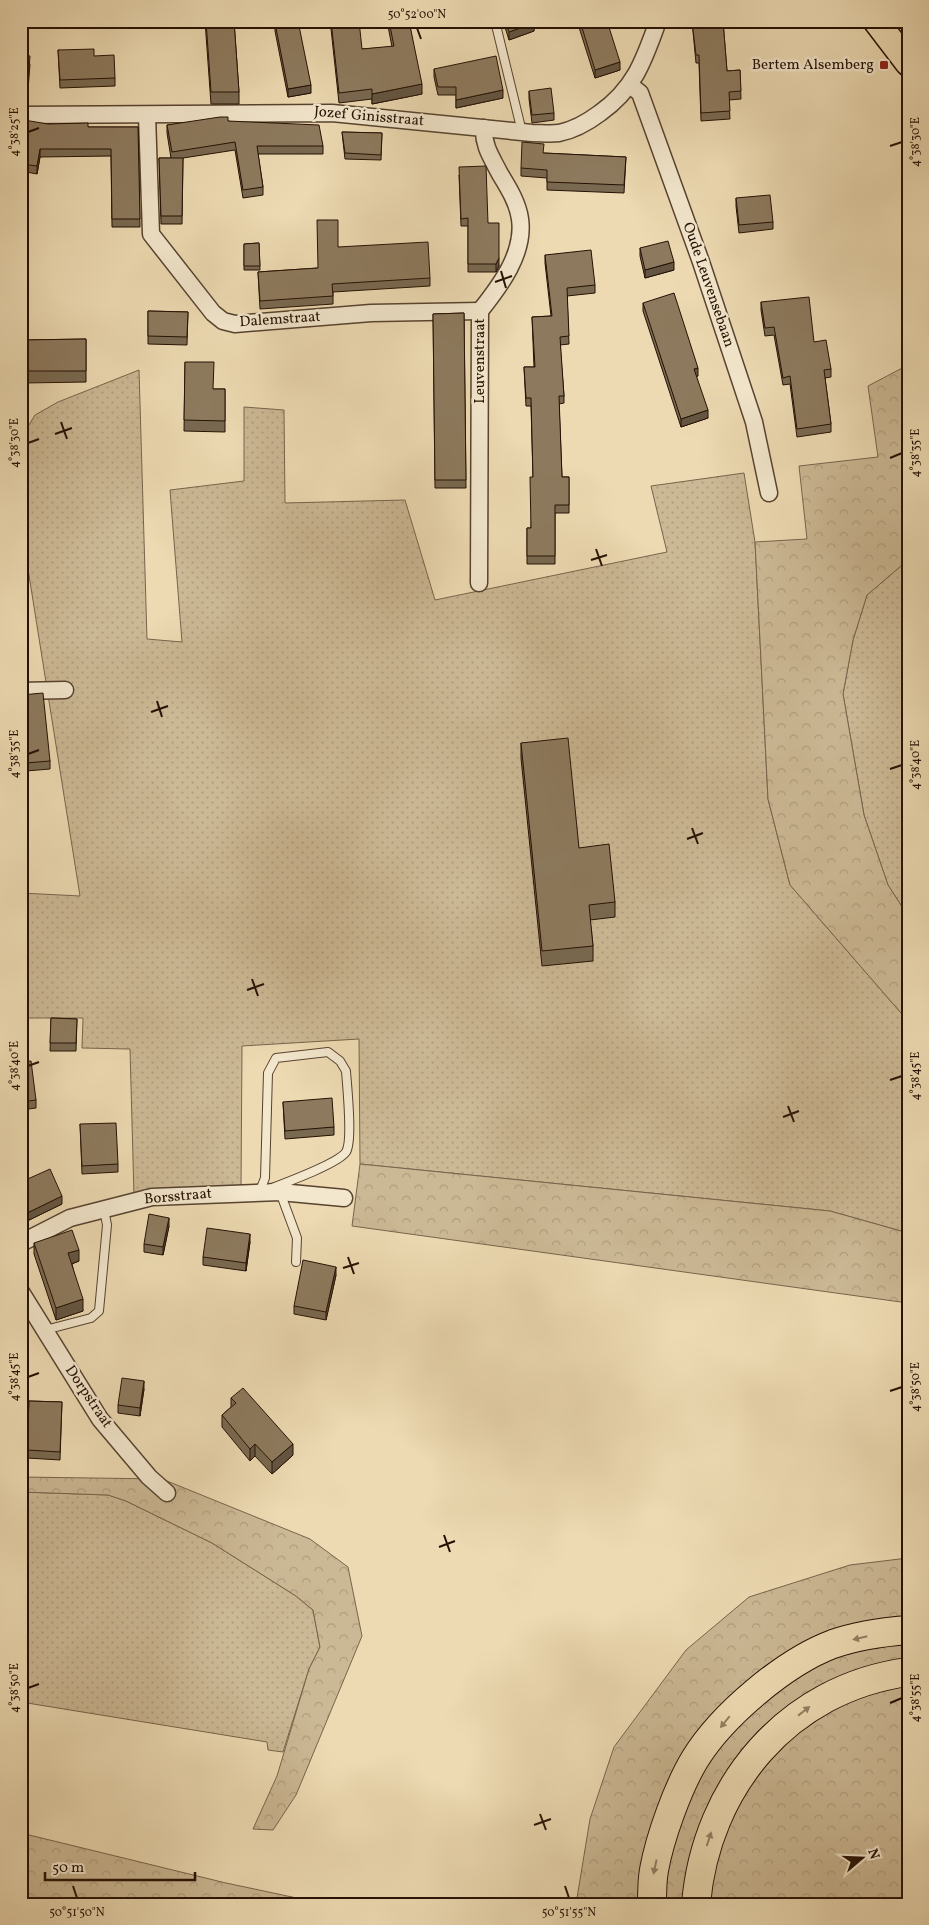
<svg xmlns="http://www.w3.org/2000/svg" width="929" height="1925" viewBox="0 0 929 1925" font-family="Vollkorn,serif">
<style>
.grass{fill:url(#grass-dots);stroke:#78644c}
.forest{fill:url(#forest-crowns);stroke:#78644c}
.lines{fill:none;stroke-linecap:round;stroke-linejoin:round}
.lane-casing{stroke:#574330;stroke-width:10}
.street-casing{stroke:#574330;stroke-width:19}
.primary-casing{stroke:#251104;stroke-width:28}
.highway-casing{stroke:#251104;stroke-width:30}
.lane{stroke:#f3e7cd;stroke-width:8}
.street{stroke:#f3e7cd;stroke-width:16}
.primary{stroke:#eddab2;stroke-width:25}
.highway{stroke:#eddab2;stroke-width:28}
.wall{fill:#796951;stroke:#251104}
.shaded-wall{fill:#635542;stroke:#251104}
.building{fill:#8d7a5e;stroke:#251104}
.oneway{fill:#938064}
.ticks{fill:none;stroke:#251104;stroke-width:2}
.poi-dot{fill:#8f2418;stroke:#f3e7cd;stroke-width:2}
.labels{text-anchor:middle;dominant-baseline:central;stroke-width:5;stroke-linejoin:round;paint-order:stroke}
.poi-label{font-size:15px;fill:#251104;stroke:#f3e7cd;text-anchor:end}
.street-label{font-size:15px;fill:#251104;stroke:#f3e7cd}
.neatline{fill:none;stroke:#251104;stroke-width:2}
.ticks-label{font-size:12px;text-anchor:middle;fill:#251104}
</style>
<defs>
<pattern id="grass-dots" width="8" height="8" patternUnits="userSpaceOnUse" patternTransform="scale(1.25)"><rect width="8" height="8" fill="#cbb894"/><path d="M2 2h.1M6 6h.1" fill="none" stroke="#ae9d7e" stroke-width="1.8" stroke-linecap="round"/></pattern>
<pattern id="forest-crowns" width="20" height="18" patternUnits="userSpaceOnUse" patternTransform="scale(1.25)"><rect width="20" height="18" fill="#cbb894"/><path d="M2 6a3 3 0 1 1 6 0M12 15a3 3 0 1 1 6 0" fill="none" stroke="#ae9d7e"/></pattern>
</defs>
<rect width="100%" height="100%" fill="#eddab2"/>
<filter id="stains"><feTurbulence type="fractalNoise" baseFrequency=".004" numOctaves="4"/><feColorMatrix values="0 0 0 0 .2 0 0 0 0 .09 0 0 0 0 .02 0 0 0 .5 -.17"/></filter>
<radialGradient id="worn" r=".72"><stop offset=".6" stop-color="#630" stop-opacity="0"/><stop offset="1" stop-color="#630" stop-opacity=".3"/></radialGradient>
<g class="grass">
<path d="M139,370L147,639L182,642L170,490L244,481V407L284,410L285,503L405,500L435,600L667,552L651,486L744,473L755,542L768,799L790,885L908,1021V1233L830,1211L360,1164L359,1039L242,1046L241,1188L134,1196L130,1049L82,1048L83,1018H21V893L80,896L21,525V438L35,415L58,402Z"/>
<path d="M908,560V916L888,885L864,815L843,694L853,640L867,595Z"/>
<path d="M21,1492L108,1495L126,1501L212,1543L296,1596L313,1610L320,1647L309,1669L283,1752L268,1750L267,1742L21,1702Z"/>
</g>
<g class="forest">
<path d="M908,365V560L867,595L853,640L843,694L864,815L888,885L908,916V1021L790,885L768,799L755,542L807,539L799,466L878,457L868,386Z"/>
<path d="M360,1164L830,1211L908,1233V1303L352,1226Z"/>
<path d="M21,1477L162,1479L310,1539L348,1567L362,1636L296,1795L273,1830L253,1829L277,1776L309,1669L320,1647L313,1610L296,1596L212,1543L126,1501L108,1495L21,1492Z"/>
<path d="M908,1558V1904H576L590,1819L614,1747L686,1650L749,1597L850,1565Z"/>
<path d="M21,1833L226,1883L325,1904H21Z"/>
</g>
<g class="lines">
<defs>
<g id="lane">
<path d="M495,21L522,132"/>
<path d="M328,1052L340,1061L346,1071C347,1086 353,1141 346,1152C337,1165 276,1186 259,1193L265,1178L268,1073L276,1058Z"/>
<path d="M280,1192L297,1238L296,1262"/>
<path d="M45,1330L91,1318L99,1311L107,1225L104,1209"/>
</g>
<g id="street">
<path d="M630,85L640,93L701,262L754,422L769,493"/>
<path d="M21,115L332,113L532,133C541,133 550,134 559,133C574,130 588,122 600,113C635,88 644,60 658,21"/>
<path d="M147,115L151,234L213,313L223,321L235,324L371,313L480,311"/>
<path d="M479,583L480,311C500,286 525,253 520,219C518,203 508,187 500,174C492,158 483,146 484,128"/>
<path d="M21,691L65,690"/>
<path d="M21,1243L70,1218L152,1197L280,1192L344,1198"/>
<path d="M21,1292L100,1419L149,1477L167,1493"/>
</g>
<path id="primary" d="M876,21L908,63"/>
<g id="highway">
<path d="M652,1904C652,1893 652,1881 654,1870C660,1837 678,1787 695,1759C722,1715 785,1662 833,1644C856,1636 883,1632 908,1630"/>
<path d="M696,1904C706,1786 788,1688 908,1672"/>
</g>
</defs>
<use href="#lane" class="lane-casing"/>
<use href="#street" class="street-casing"/>
<use href="#primary" class="primary-casing"/>
<use href="#highway" class="highway-casing"/>
<use href="#lane" class="lane"/>
<use href="#street" class="street"/>
<use href="#primary" class="primary"/>
<use href="#highway" class="highway"/>
</g>
<g class="wall">
<path d="M205,21H234L239,92V104H211Z"/>
<path d="M331,21L362,49L392,47L387,21H409L422,94L372,104V99L339,103L331,29Z"/>
<path d="M503,21H533L534,31L509,40Z"/>
<path d="M577,21H607L620,70L595,78Z"/>
<path d="M692,21H723L727,71L740,70L741,99L729,100L730,119L701,121L699,63H696Z"/>
<path d="M275,23L311,93L288,97L275,31Z"/>
<path d="M58,50L94,56L115,78V86L60,88Z"/>
<path d="M21,55L30,64L28,90L21,89Z"/>
<path d="M434,69L503,98L456,108V95H438L434,77Z"/>
<path d="M529,91L554,113V120L532,123L529,99Z"/>
<path d="M228,121L323,146V154H258L263,187V195L243,198L235,150L183,158L182,224H161L159,158H171L167,133V125Z"/>
<path d="M48,124L88,127H138L140,227H112L111,156L40,157L37,174L21,171V137Z"/>
<path d="M342,132L382,133L381,160L345,159Z"/>
<path d="M544,153L626,157L624,193L547,190V178L521,176V168Z"/>
<path d="M459,175L488,223L499,266L496,272H468V226H461Z"/>
<path d="M736,198L773,222V229L739,233L736,206Z"/>
<path d="M259,243L260,270H244V244Z"/>
<path d="M338,247L430,278V286L333,292V304L260,309L258,272L318,268Z"/>
<path d="M640,248L674,270L645,278L640,256Z"/>
<path d="M545,255L595,285V293L567,296L569,344L560,345L564,396V403L559,404L562,477H569V513H555V564H527V528H531L533,477L531,406H526L524,367H534L532,317L551,316L545,263Z"/>
<path d="M761,302L814,342L831,369V377L825,378L831,424V432L797,437L790,384L783,385L774,335L765,336L761,310Z"/>
<path d="M643,303L698,376H696L708,418L681,427L643,311Z"/>
<path d="M148,311L188,312L187,345L148,344Z"/>
<path d="M464,313L466,488H435L433,314Z"/>
<path d="M86,339V382L24,383L23,340Z"/>
<path d="M185,362L213,389H225V432L184,431Z"/>
<path d="M21,695L50,761V769L26,771L21,728Z"/>
<path d="M521,743L579,848L615,902V917L590,920L593,946V961L542,966L521,758Z"/>
<path d="M51,1018L77,1019L76,1051H50Z"/>
<path d="M21,1062L36,1100V1108L21,1110Z"/>
<path d="M283,1102L334,1127V1135L285,1139Z"/>
<path d="M80,1124L118,1164V1172L82,1174Z"/>
<path d="M21,1182L62,1204L23,1223L21,1216Z"/>
<path d="M169,1226L163,1255L144,1252V1244Z"/>
<path d="M250,1242L246,1271L203,1265V1257Z"/>
<path d="M34,1243L79,1261L72,1264L83,1311L56,1320L34,1254Z"/>
<path d="M336,1275L326,1320L294,1314V1306Z"/>
<path d="M144,1389L140,1416L118,1413V1405Z"/>
<path d="M231,1398L293,1455L272,1474L255,1456L250,1461L222,1427V1415L231,1407Z"/>
<path d="M29,1401L62,1402L60,1460L27,1458Z"/>
</g>
<g class="shaded-wall">
<path d="M534,23V31L509,40V32Z"/>
<path d="M620,62V70L595,78V70Z"/>
<path d="M422,84V94L372,104V94Z"/>
<path d="M311,85V93L288,97V89Z"/>
<path d="M503,90V98L456,108V100Z"/>
<path d="M40,149V157L37,174V166Z"/>
<path d="M499,258V266L496,272V264Z"/>
<path d="M674,262V270L645,278V270Z"/>
<path d="M698,368V376L694,377V369Z"/>
<path d="M708,410V418L681,427V419Z"/>
<path d="M62,1196V1204L23,1223V1215Z"/>
<path d="M169,1218V1226L163,1255V1247Z"/>
<path d="M250,1234V1242L246,1271V1263Z"/>
<path d="M79,1250V1261L68,1265V1253Z"/>
<path d="M336,1267V1275L326,1320V1312Z"/>
<path d="M83,1299V1311L56,1320V1308Z"/>
<path d="M144,1381V1389L140,1416V1408Z"/>
<path d="M255,1444V1456L250,1461V1449Z"/>
<path d="M293,1444V1455L272,1474V1462Z"/>
</g>
<g class="building">
<path d="M206,21H234L239,92H211Z"/>
<path d="M282,21H298L311,85L288,89L275,23Z"/>
<path d="M331,21H359L362,49L394,46L389,21H409L422,84L372,94V89L339,93Z"/>
<path d="M506,21H533L534,23L509,32Z"/>
<path d="M580,21H607L620,62L595,70Z"/>
<path d="M692,21H723L727,71L740,70L741,91L729,92L730,111L701,113L699,55H696Z"/>
<path d="M94,49V56L114,55L115,78L60,80L58,50Z"/>
<path d="M21,55L30,56L28,82H21Z"/>
<path d="M496,56L503,90L456,100V87H438L434,69Z"/>
<path d="M551,88L554,113L532,115L529,91Z"/>
<path d="M220,117H228V121L319,125L323,146H257L263,187L243,190L235,142L172,152L167,125Z"/>
<path d="M24,120L48,124L88,123V127H138L140,219H112L111,149H40L37,166L21,164V137Z"/>
<path d="M342,132L382,133L381,155L345,153Z"/>
<path d="M522,142L544,144L543,153L626,157L624,185L547,182V170L521,168Z"/>
<path d="M159,158H183L182,216H161Z"/>
<path d="M486,166L488,223H499V258L496,264H468V218L461,219L459,167Z"/>
<path d="M770,195L773,222L739,225L736,198Z"/>
<path d="M317,220H338V247L428,242L430,278L332,284L333,296L260,301L258,272L318,268Z"/>
<path d="M668,241L674,262L645,270L640,248Z"/>
<path d="M259,243L260,266H244V244Z"/>
<path d="M591,250L595,285L567,288L569,336L560,337L564,396H559L562,477H569V505H555V556H527V528H531L530,477H533L531,398H526L524,367H535L532,317L552,316L545,255Z"/>
<path d="M674,293L698,368L694,369L708,410L681,419L643,303Z"/>
<path d="M809,297L814,342L826,340L831,369L824,370L831,424L797,429L790,376L783,378L774,327L765,328L761,302Z"/>
<path d="M148,311L188,312L187,337L148,336Z"/>
<path d="M464,313L466,480H435L433,314Z"/>
<path d="M86,339V371H24L23,340Z"/>
<path d="M185,362H214L213,389H225V421L184,420Z"/>
<path d="M43,693L50,761L26,763L21,720V695Z"/>
<path d="M568,738L579,848L609,844L615,902L589,905L593,946L542,951L521,743Z"/>
<path d="M51,1018L77,1019L76,1043H50Z"/>
<path d="M31,1061L36,1100L21,1102V1062Z"/>
<path d="M332,1098L334,1127L285,1131L283,1102Z"/>
<path d="M116,1123L118,1164L82,1166L80,1124Z"/>
<path d="M50,1169L62,1196L23,1215L21,1208V1182Z"/>
<path d="M149,1214L169,1218L163,1247L144,1244Z"/>
<path d="M207,1228L250,1234L246,1263L203,1257Z"/>
<path d="M72,1230L79,1250L68,1253L83,1299L56,1308L34,1243Z"/>
<path d="M303,1260L336,1267L326,1312L294,1306Z"/>
<path d="M122,1378L144,1381L140,1408L118,1405Z"/>
<path d="M243,1388L293,1444L272,1462L255,1444L250,1449L222,1415L236,1403L231,1398Z"/>
<path d="M29,1401L62,1402L60,1452L27,1450Z"/>
</g>
<defs><path id="oneway-solid" d="M-6-.8H1V-3.2L6.5 0L1 3.2V.8H-6Z" transform="scale(1.25)"/></defs>
<g class="oneway">
<use href="#oneway-solid" transform="translate(860 1638) rotate(167)"/>
<use href="#oneway-solid" transform="translate(804 1711) rotate(-38)"/>
<use href="#oneway-solid" transform="translate(725 1722) rotate(129)"/>
<use href="#oneway-solid" transform="translate(709 1839) rotate(-72)"/>
<use href="#oneway-solid" transform="translate(655 1867) rotate(102)"/>
</g>
<path class="ticks" d="M417,28L421,39M28,132L39,128M890,146L902,142M501,271L506,288M495,282L512,276M61,422L67,439M55,434L72,428M28,443L39,439M890,458L902,453M596,549L602,566M591,560L607,555M157,701L162,717M151,712L168,706M28,754L39,750M890,769L902,765M692,828L698,844M687,839L703,833M252,979L258,996M247,990L264,984M28,1066L39,1062M890,1080L902,1076M788,1106L794,1122M783,1117L799,1111M348,1257L354,1274M343,1268L359,1263M28,1377L39,1373M890,1391L902,1387M444,1535L450,1552M439,1547L455,1541M28,1688L39,1684M890,1703L902,1698M540,1814L546,1830M534,1825L551,1819M73,1886L77,1898M565,1886L569,1898"/>
<rect class="poi-dot" x="879" y="60" width="10" height="10" rx="2.5"/>
<g class="labels">
<g class="poi-label">
<text x="874" y="65">Bertem Alsemberg</text>
</g>
<g class="street-label">
<text transform="translate(369 117) rotate(5)">Jozef Ginisstraat</text>
<text transform="translate(708 285) rotate(71)">Oude Leuvensebaan</text>
<text transform="translate(280 320) rotate(-4)">Dalemstraat</text>
<text transform="translate(480 361) rotate(-90)">Leuvenstraat</text>
<text transform="translate(178 1197) rotate(-5)">Borsstraat</text>
<text transform="translate(88 1397) rotate(56)">Dorpstraat</text>
</g>
</g>
<rect width="929" height="1925" fill="none" stroke="#eddab2" stroke-width="55"/>
<g transform="translate(862 1858) rotate(71)" stroke="#f3e7cd" stroke-width="4" paint-order="stroke">
<path d="M0-4L9 19L0 12L-9 19Z" fill="#251104"/>
<text y="-8" font-size="14" font-weight="bold" text-anchor="middle" fill="#251104">N</text>
</g>
<path d="M45 1872v8h150v-8" fill="none" stroke="#251104" stroke-width="2.5"/>
<text x="52" y="1872" font-size="15" fill="#251104" stroke="#f3e7cd" stroke-width="4" paint-order="stroke">50 m</text>
<rect x="28" y="28" width="874" height="1870" class="neatline"/>
<g class="ticks-label">
<text x="417" y="18">50°52'00"N</text>
<text transform="translate(14 132) rotate(-90)" y="4">4°38'25"E</text>
<text transform="translate(915 142) rotate(-90)" y="4">4°38'30"E</text>
<text transform="translate(14 443) rotate(-90)" y="4">4°38'30"E</text>
<text transform="translate(915 453) rotate(-90)" y="4">4°38'35"E</text>
<text transform="translate(14 754) rotate(-90)" y="4">4°38'35"E</text>
<text transform="translate(915 765) rotate(-90)" y="4">4°38'40"E</text>
<text transform="translate(14 1066) rotate(-90)" y="4">4°38'40"E</text>
<text transform="translate(915 1076) rotate(-90)" y="4">4°38'45"E</text>
<text transform="translate(14 1377) rotate(-90)" y="4">4°38'45"E</text>
<text transform="translate(915 1387) rotate(-90)" y="4">4°38'50"E</text>
<text transform="translate(14 1688) rotate(-90)" y="4">4°38'50"E</text>
<text transform="translate(915 1698) rotate(-90)" y="4">4°38'55"E</text>
<text x="77" y="1916">50°51'50"N</text>
<text x="569" y="1916">50°51'55"N</text>
</g>
<rect width="100%" height="100%" filter="url(#stains)"/>
<rect width="100%" height="100%" fill="url(#worn)"/>
</svg>
